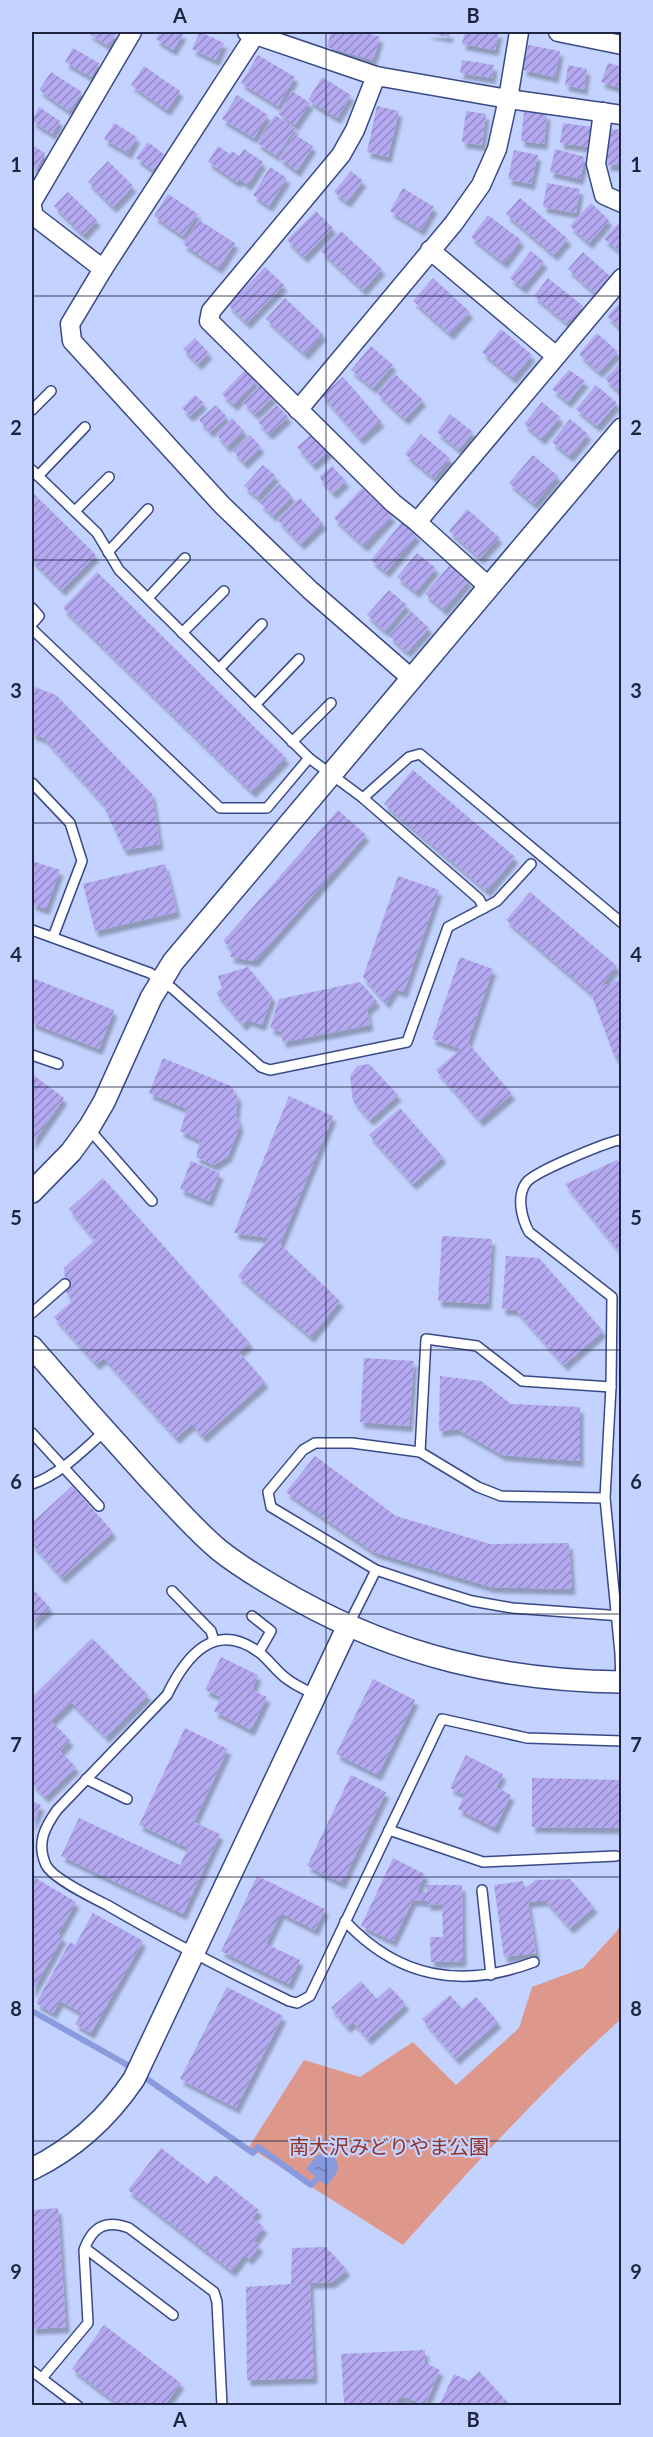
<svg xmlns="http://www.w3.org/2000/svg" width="653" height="2437" viewBox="0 0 653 2437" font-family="Lato,'Noto Sans JP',sans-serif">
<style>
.green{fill:#dd988b}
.water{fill:url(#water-ripples)}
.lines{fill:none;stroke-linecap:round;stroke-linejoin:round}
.stream{stroke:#879bde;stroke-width:6}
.building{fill:url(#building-hatch);filter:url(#shadow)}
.service-casing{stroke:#394987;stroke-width:12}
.minor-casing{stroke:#394987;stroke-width:21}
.tertiary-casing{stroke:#394987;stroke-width:24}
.service{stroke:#fff;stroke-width:9}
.minor{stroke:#fff;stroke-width:18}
.tertiary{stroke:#fff;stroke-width:21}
.grid{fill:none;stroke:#1d2541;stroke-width:1.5;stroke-opacity:0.55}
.labels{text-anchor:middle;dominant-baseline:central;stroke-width:4.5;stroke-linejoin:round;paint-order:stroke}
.park-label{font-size:20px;fill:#913225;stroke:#c3d2fe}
.neatline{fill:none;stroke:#1d2541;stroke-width:2}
.grid-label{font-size:20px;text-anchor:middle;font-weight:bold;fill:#1d2541}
</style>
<defs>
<pattern id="water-ripples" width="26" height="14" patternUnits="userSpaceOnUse" patternTransform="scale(1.5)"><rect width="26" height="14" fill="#879bde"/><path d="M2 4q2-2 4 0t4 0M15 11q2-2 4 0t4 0" fill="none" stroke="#6e7eb6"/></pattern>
<pattern id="building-hatch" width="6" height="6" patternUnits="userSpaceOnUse" patternTransform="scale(1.5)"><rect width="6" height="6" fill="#b4a9f1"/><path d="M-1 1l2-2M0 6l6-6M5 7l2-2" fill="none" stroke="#9289c5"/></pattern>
<filter id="shadow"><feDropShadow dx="3.5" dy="6" stdDeviation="1.5" flood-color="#0004"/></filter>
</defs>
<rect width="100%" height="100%" fill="#c3d2fe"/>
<path class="green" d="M621,1921V2019C543,2089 473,2166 403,2245L249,2147L304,2060L360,2077L413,2042L456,2085L519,2028L532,1987L583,1968L617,1931Z"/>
<path class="water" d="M323,2153L333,2155L338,2164L337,2172L327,2186L306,2169L316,2156Z"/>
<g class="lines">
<path class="stream" d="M32,2011L124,2063L253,2153L258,2147L311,2185L318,2178"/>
</g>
<g class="building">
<path d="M87,32H118L108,46Z"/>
<path d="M161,32H179L183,34L173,50L156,39Z"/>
<path d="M200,32L224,43L216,60L192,49Z"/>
<path d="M331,32H363L380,37L373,60L327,47Z"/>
<path d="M465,32H499L495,50L462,44Z"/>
<path d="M428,33V32H450L449,37Z"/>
<path d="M528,45L560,51L555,77L523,70Z"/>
<path d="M73,48L99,63L91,77L65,62Z"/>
<path d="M258,55L295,77L278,106L241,83Z"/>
<path d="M462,60L494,65L492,78L460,73Z"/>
<path d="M608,63L622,67L621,88L601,82Z"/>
<path d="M568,65L587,69L584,89L565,85Z"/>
<path d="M144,66L180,91L167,110L131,85Z"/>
<path d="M51,72L82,92L69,111L39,90Z"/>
<path d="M322,77L351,95L337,118L308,100Z"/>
<path d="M292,91L310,103L295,125L278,114Z"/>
<path d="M237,95L268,115L254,138L222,119Z"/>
<path d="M377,106L399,111L388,157L367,152Z"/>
<path d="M39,107L60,121L52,134L32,121Z"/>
<path d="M466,111L486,114L482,145L462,142Z"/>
<path d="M524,112L547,114L544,144L521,141Z"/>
<path d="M275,115L295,128L277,156L257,143Z"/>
<path d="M114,123L137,137L128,153L104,139Z"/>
<path d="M563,123L592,127L590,147L560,143Z"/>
<path d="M609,129L622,130V165H607Z"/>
<path d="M294,134L313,146L297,171L279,158Z"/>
<path d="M148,142L166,156L154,171L136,158Z"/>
<path d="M32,145L45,153L36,169L32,166Z"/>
<path d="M218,146L230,154L232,151L239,156L244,149L263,162L248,185L239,179L237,182L208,162Z"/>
<path d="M555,149L585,157L580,179L550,172Z"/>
<path d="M514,150L538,155L531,184L508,179Z"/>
<path d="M108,161L133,186L113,207L88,182Z"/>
<path d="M270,167L287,178L269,206L253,195Z"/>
<path d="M351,171L363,181L347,202L334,192Z"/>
<path d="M547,183L580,189L576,213L543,207Z"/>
<path d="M403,188L434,207L421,230L390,211Z"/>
<path d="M68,192L97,220L83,235L54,206Z"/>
<path d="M168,194L198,214L183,236L154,216Z"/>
<path d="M520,198L568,239L554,255L506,214Z"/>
<path d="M591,203L609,220L589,243L570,226Z"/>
<path d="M316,211L333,228L304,257L287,240Z"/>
<path d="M488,215L521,240L504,263L471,237Z"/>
<path d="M622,219V253L604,239Z"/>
<path d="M199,220L235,243L219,268L183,244Z"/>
<path d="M341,231L382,269L363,290L321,251Z"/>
<path d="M531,251L544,262L523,288L510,278Z"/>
<path d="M583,252L612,278L597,295L568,269Z"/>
<path d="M265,267L284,285L247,323L228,305Z"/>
<path d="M433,278L470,312L450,334L413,301Z"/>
<path d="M548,278L583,306L568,324L534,296Z"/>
<path d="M285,298L323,334L305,354L266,319Z"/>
<path d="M622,301V330L607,316Z"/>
<path d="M501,329L532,355L513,378L482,352Z"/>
<path d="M597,333L618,352L599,372L579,354Z"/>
<path d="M195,338L209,353L198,364L183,349Z"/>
<path d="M371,346L393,365L373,388L351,370Z"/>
<path d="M622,361V394L605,379Z"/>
<path d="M245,370L256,381L234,405L222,394Z"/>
<path d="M569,370L585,381L568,402L552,389Z"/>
<path d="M395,374L423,400L405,419L377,393Z"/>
<path d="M343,377L381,421L360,439L322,395Z"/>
<path d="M261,384L273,397L255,414L243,402Z"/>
<path d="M596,385L617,403L597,426L576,409Z"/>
<path d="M195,395L204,403L190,416L182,408Z"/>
<path d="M542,402L560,417L542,439L524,424Z"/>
<path d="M216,405L227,417L210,432L199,420Z"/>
<path d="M277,405L288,417L269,434L258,422Z"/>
<path d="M450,414L473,432L459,450L437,432Z"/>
<path d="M232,418L244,431L227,447L216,434Z"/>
<path d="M570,419L588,434L570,456L552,442Z"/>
<path d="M315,431L331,449L313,465L297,447Z"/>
<path d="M421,434L450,458L434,478L405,454Z"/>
<path d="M250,435L261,447L244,463L233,451Z"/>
<path d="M533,455L558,476L534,504L509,483Z"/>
<path d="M263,465L276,476L257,497L244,486Z"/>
<path d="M332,466L346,481L333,493L319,477Z"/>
<path d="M280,484L292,496L273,516L260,503Z"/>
<path d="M362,488L392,516L364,546L334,518Z"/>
<path d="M32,492L96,555L62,590L32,560Z"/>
<path d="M300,498L323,523L301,544L277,519Z"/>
<path d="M467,509L499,537L480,558L449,531Z"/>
<path d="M402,522L417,535L386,572L371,560Z"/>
<path d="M417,553L436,568L416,592L397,577Z"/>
<path d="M450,565L469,580L444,610L425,594Z"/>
<path d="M97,572L286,758L252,792L63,608Z"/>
<path d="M389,590L407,605L385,631L367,615Z"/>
<path d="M411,611L429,628L407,652L389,636Z"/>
<path d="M32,686L56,695L152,794L160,844L124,850L103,804L44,738L32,734Z"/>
<path d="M413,770L515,857L487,891L384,804Z"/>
<path d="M338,810L366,835L255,961L230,957L232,949L223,941Z"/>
<path d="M32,861L60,870L46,909L32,904Z"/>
<path d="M165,864L177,912L95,931L83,884Z"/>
<path d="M398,876L439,890L404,992L395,989L386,1003L363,977Z"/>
<path d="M530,892L617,966L600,987L622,979V1056L615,1058L591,993L506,920Z"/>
<path d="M460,957L493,969L468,1043L512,1094L480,1121L436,1070L461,1049L432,1039Z"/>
<path d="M248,967L272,997L262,1025L248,1020L243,1025L216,993L222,988L218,976Z"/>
<path d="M32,978L114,1010L99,1049L32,1023Z"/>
<path d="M360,982L377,1001L367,1010L370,1025L283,1042L281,1032L270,1028L279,999Z"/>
<path d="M163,1058L231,1086L238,1098L236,1114L240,1126L228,1156L214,1165L196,1157L200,1140L180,1131L187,1109L149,1093Z"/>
<path d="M369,1064L398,1095L370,1120L353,1101L350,1076L357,1066Z"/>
<path d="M32,1074L64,1098L32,1144Z"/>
<path d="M289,1096L333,1116L280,1244L340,1301L311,1337L238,1276L269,1238L234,1233Z"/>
<path d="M400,1108L443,1157L413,1184L369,1135Z"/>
<path d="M617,1160L622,1165V1255L565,1184Z"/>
<path d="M191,1161L220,1173L209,1201L180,1189Z"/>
<path d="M103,1178L250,1343L239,1352L265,1382L203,1437L192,1424L176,1438L104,1358L96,1364L54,1317L73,1300L66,1292L64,1268L95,1240L69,1209Z"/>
<path d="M442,1236L492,1239L488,1304L438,1301Z"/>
<path d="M506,1256L539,1258L603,1331L564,1365L516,1310L502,1309Z"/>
<path d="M364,1358L414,1361L409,1426L360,1422Z"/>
<path d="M440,1376L481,1381L511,1404L580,1407V1461L502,1455L457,1429L439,1431Z"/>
<path d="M315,1456L396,1516L490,1544L569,1543L572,1589L491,1587L374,1552L286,1492Z"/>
<path d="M72,1486L113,1532L62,1578L32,1544V1523Z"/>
<path d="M32,1588L50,1608L32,1624Z"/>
<path d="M92,1638L148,1695L106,1737L71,1702L51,1721L70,1740L60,1751L76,1767L45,1797L32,1783V1697Z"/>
<path d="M221,1657L258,1675L252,1690L267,1697L251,1730L214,1711L221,1697L205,1690Z"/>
<path d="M373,1679L415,1700L378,1775L336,1754Z"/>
<path d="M185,1728L228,1749L194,1822L220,1834L183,1914L61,1856L79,1818L180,1865L188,1848L139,1825Z"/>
<path d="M466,1755L503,1774L496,1787L511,1795L495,1828L458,1809L465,1795L450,1788Z"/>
<path d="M351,1775L386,1792L342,1883L307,1866Z"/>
<path d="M532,1778L622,1780V1828L532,1827Z"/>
<path d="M32,1801L41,1805L32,1826Z"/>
<path d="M393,1858L425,1874L417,1892H427L426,1885H462L463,1961L431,1962L430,1937H443L442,1904L426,1905L428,1901L413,1900L393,1941L361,1926Z"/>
<path d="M32,1876L76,1902L58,1934L63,1937L32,1992Z"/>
<path d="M257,1876L325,1909L315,1930L281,1913L266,1944L300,1960L289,1984L221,1951Z"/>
<path d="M570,1879L594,1907L570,1928L545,1900L528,1902L536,1953L504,1957L494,1885L523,1881L525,1888L536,1880Z"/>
<path d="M93,1913L143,1941L91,2033L75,2024L82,2013L60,2001L53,2013L36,2003L70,1942L75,1945Z"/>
<path d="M361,1981L377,1999L390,1987L406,2004L368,2039L353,2022L347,2027L331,2008Z"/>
<path d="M227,1987L283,2016L236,2108L180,2079Z"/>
<path d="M450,1995L462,2009L476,1997L498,2022L456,2059L422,2019Z"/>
<path d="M161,2148L208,2184L215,2175L259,2210L252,2218L264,2227L254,2241L260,2246L249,2259L244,2255L232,2271L128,2190Z"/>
<path d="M58,2208L66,2327L32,2329V2210Z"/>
<path d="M326,2247L347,2270L332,2282L310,2283L314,2378L247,2380L246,2287L291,2284L292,2248Z"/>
<path d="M104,2325L181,2383L164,2406H121L72,2369Z"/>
<path d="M425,2350V2363L440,2370L425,2406L406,2397L399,2398V2402L344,2404L341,2354Z"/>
<path d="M479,2371L511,2406H439L454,2374L469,2381Z"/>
</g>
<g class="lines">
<defs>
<g id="service">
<path d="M32,410L51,391"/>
<path d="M32,470L97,533L119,570L309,758L363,798L479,899L484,908L448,927L407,1042L270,1070L261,1067L173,989L150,973L32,930"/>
<path d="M38,476L85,427"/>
<path d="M75,511L109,477"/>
<path d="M108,552L148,509"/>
<path d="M148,598L185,558"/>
<path d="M32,608L39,616L32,624"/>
<path d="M32,629L220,808H267L309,758"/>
<path d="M182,633L224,591"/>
<path d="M219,669L262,624"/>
<path d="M255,705L299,659"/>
<path d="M292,742L331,703"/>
<path d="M32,783L70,823L82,861L53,937"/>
<path d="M363,798L409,757L420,754L622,923"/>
<path d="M484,908L497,901L531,864"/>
<path d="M32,1055L58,1064"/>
<path d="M88,1128L152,1201"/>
<path d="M32,1313L65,1284"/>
<path d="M32,1433L99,1506"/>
<path d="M420,1452L426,1339L477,1346L522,1381L611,1387"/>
<path d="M32,1484C61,1474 82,1451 105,1431"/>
<path d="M605,1498L501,1496L478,1487L420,1452L352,1443H315L303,1450L268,1492L271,1507L376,1570L433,1589L472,1601L512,1608L622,1616"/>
<path d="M172,1591L211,1631L214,1641"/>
<path d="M252,1616L271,1631L259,1652"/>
<path d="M348,1626L376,1570"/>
<path d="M621,1682L620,1653L605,1498L611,1387L612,1297L529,1232C522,1219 516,1197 526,1183C533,1172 603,1144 619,1140L622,1142"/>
<path d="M316,1695C306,1690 296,1686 287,1679C277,1672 270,1661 260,1653C215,1619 186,1656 167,1695L57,1810C45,1827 36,1843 46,1865C52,1878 93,1898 107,1905C167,1940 227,1971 289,2001L297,2003L310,1996L442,1719L527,1738L622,1741"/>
<path d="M86,1779L127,1799"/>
<path d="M389,1830L483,1862L616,1856"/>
<path d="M482,1890L491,1975"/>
<path d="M345,1921C399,1979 462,1989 534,1962"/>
<path d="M85,2248L173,2315"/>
<path d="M32,2371L78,2406"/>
<path d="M42,2378L88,2323L84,2250C92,2227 106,2219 129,2228L214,2292L217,2302L222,2406"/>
</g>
<g id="minor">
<path d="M247,32L376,76L508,99L622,115"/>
<path d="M558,32L622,45"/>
<path d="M376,76L355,130L341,155L211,311L209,321L393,503L417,522L622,278"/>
<path d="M603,112L596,164L604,195L622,203"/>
<path d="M32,202L132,32"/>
<path d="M32,207L34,216L103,269L70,324L72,341L222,505L310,590L411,678"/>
<path d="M430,250L556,356"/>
<path d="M103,269L255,35"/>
<path d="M298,410L454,223L481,185L497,149L508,99L519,32"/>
<path d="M417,522L488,586"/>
</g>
<g id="tertiary">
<path d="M32,1192L71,1152L90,1126L104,1102L151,998L173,962L622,429"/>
<path d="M32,1347C70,1391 109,1435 149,1479C172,1503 194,1529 219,1550C243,1569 269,1584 296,1599C398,1656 505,1681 622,1682"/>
<path d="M32,2169C75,2148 107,2119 134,2079L348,1626"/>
</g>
</defs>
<use href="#service" class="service-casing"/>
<use href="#minor" class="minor-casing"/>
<use href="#tertiary" class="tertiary-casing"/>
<use href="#service" class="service"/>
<use href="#minor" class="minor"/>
<use href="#tertiary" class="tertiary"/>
</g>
<path class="grid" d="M326,32V2406M32,296H622M32,560H622M32,823H622M32,1087H622M32,1350H622M32,1614H622M32,1877H622M32,2141H622"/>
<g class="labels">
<g class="park-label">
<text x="389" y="2146">南大沢みどりやま公園</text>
</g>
</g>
<rect width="653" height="2437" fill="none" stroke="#c3d2fe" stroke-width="66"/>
<rect x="33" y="33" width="587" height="2371" class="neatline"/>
<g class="grid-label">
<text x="180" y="23">A</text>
<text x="473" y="23">B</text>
<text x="16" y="172">1</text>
<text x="636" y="172">1</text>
<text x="16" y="435">2</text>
<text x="636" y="435">2</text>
<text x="16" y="698">3</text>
<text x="636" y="698">3</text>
<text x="16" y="962">4</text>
<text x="636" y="962">4</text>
<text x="16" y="1225">5</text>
<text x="636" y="1225">5</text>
<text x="16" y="1489">6</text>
<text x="636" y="1489">6</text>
<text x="16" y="1752">7</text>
<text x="636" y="1752">7</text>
<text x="16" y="2016">8</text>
<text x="636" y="2016">8</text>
<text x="16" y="2279">9</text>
<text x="636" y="2279">9</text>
<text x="180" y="2427">A</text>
<text x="473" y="2427">B</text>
</g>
</svg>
